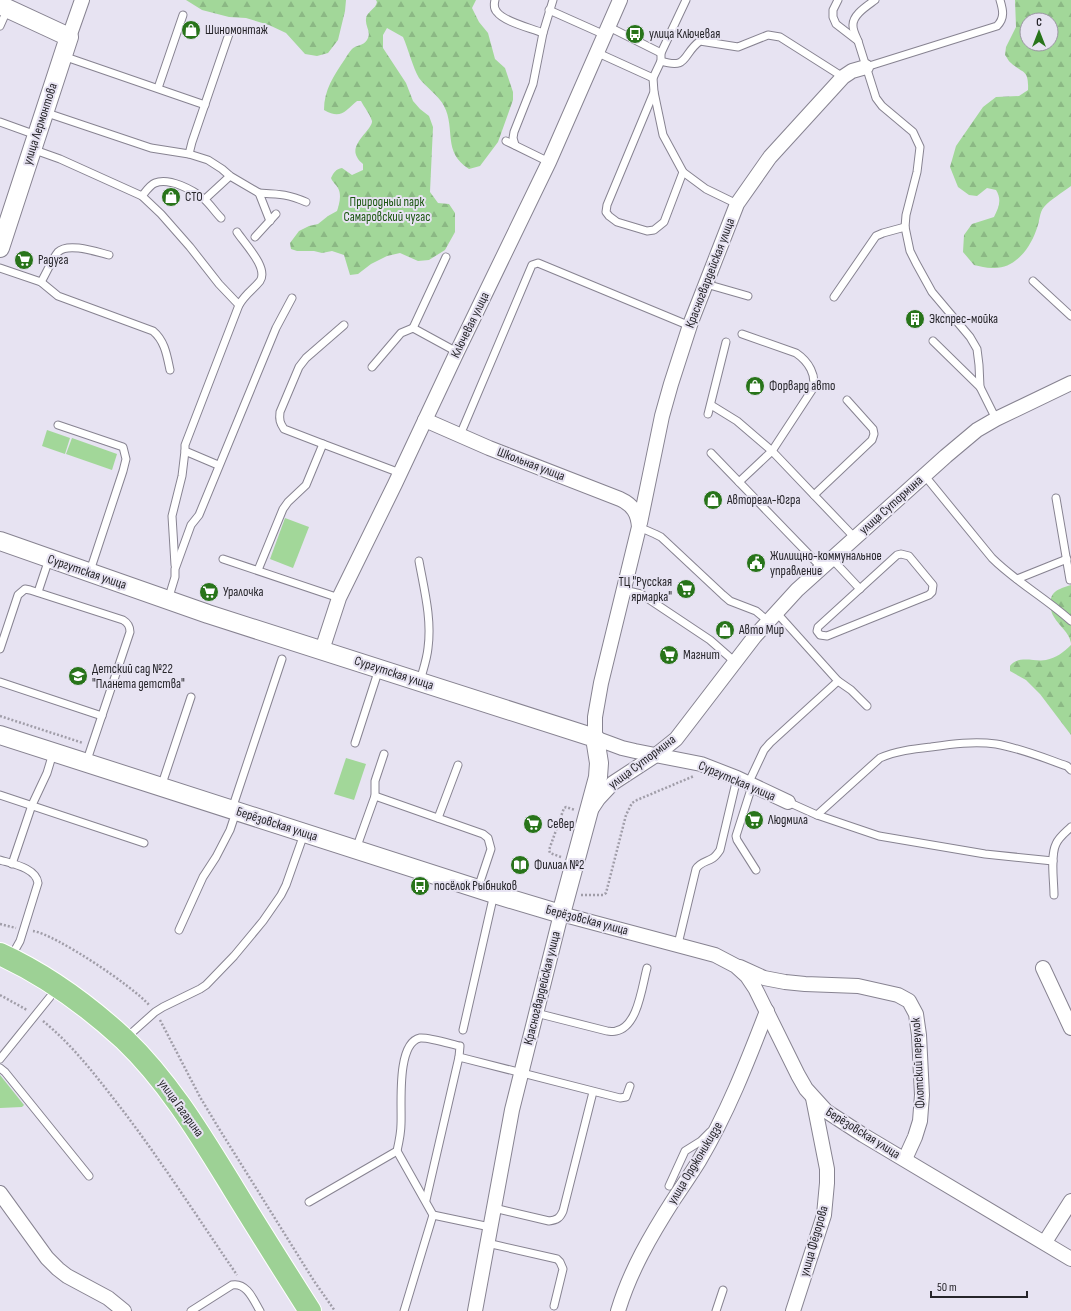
<svg xmlns="http://www.w3.org/2000/svg" width="1071" height="1311" viewBox="0 0 1071 1311" font-family="'Sofia Sans Condensed',sans-serif">
<style>
.forest{fill:url(#forest-firs);fill-rule:evenodd}
.park{fill:#a2d799}
.lines{fill:none;stroke-linecap:round;stroke-linejoin:round}
.service-casing{stroke:#878391;stroke-width:9}
.minor-casing{stroke:#878391;stroke-width:16}
.tertiary-casing{stroke:#878391;stroke-width:20}
.primary-casing{stroke:#fff;stroke-width:24}
.path{stroke:#a09da8;stroke-width:2.5;stroke-dasharray:2 2;stroke-linecap:butt}
.service{stroke:#fff;stroke-width:7}
.minor{stroke:#fff;stroke-width:14}
.tertiary{stroke:#fff;stroke-width:18}
.primary{stroke:#9dd195;stroke-width:22}
.labels{text-anchor:middle;dominant-baseline:central;stroke-width:4;stroke-linejoin:round;paint-order:stroke}
.poi-label{font-size:13px;fill:#26252a;stroke:#e7e3f2;text-anchor:start}
.street-label{font-size:13px;fill:#26252a;stroke:#e7e3f2}
.park-label{font-size:13px;fill:#1a560f;stroke:#e7e3f2}
</style>
<defs>
<pattern id="forest-firs" width="22" height="20" patternUnits="userSpaceOnUse"><rect width="22" height="20" fill="#a2d799"/><path d="M5 1l3.5 6h-7zM16 11l3.5 6h-7z" fill="#8bb884"/></pattern>
</defs>
<rect width="100%" height="100%" fill="#e7e3f2"/>
<g class="forest">
<path d="M186,0H346L345,11L338,40L328,53L317,56L305,54L286,33L269,25L246,18L229,17L202,10Z"/>
<path d="M376,0H476L472,8L479,22L488,33L495,59L505,68L513,92V100L498,142L480,166L469,169C442,152 456,129 444,106C440,97 425,86 419,78C413,68 408,48 403,37L387,28L383,35V48L406,83L413,101L420,109L429,116L433,127L430,192L438,203L449,204L455,213V232L445,250L429,260L418,261L400,253L387,256L371,264L358,274L350,275L344,255L332,251L322,253L314,251H297L291,249L290,243L299,231L309,226L318,224L328,216L337,211C339,205 342,195 338,188C336,184 333,183 331,178C334,172 336,169 342,168L352,175L363,170V164C361,162 358,160 357,157C349,144 373,129 372,121C370,114 364,107 361,101H357C345,111 341,120 324,110C324,90 334,75 345,59C347,56 349,52 352,49C356,45 363,46 367,40C372,32 365,27 366,19C366,12 376,9 377,2Z"/>
<path d="M1015,0H1071V186C1062,193 1051,199 1044,207C1039,213 1040,221 1037,228C1031,247 1015,270 992,268C986,268 980,266 974,265L963,252L964,235L972,224L994,217C999,207 1002,200 996,190L987,188L977,196L969,195L958,187L950,167L956,146L983,107L996,97L1019,96L1028,90C1029,69 1023,74 1011,63C1008,61 1007,57 1005,55L1006,47L1016,27ZM1027,20H1051V44H1027Z"/>
<path d="M1071,585V643C1069,632 1059,626 1054,617C1052,614 1051,611 1051,608C1048,592 1058,589 1071,585Z"/>
<path d="M1071,645V735L1040,694L1026,680L1010,671V666C1018,655 1034,662 1046,660C1056,658 1064,652 1071,645Z"/>
</g>
<g class="park">
<path d="M47,430L70,438L65,454L42,446Z"/>
<path d="M72,438L117,454L112,470L66,454Z"/>
<path d="M285,518L309,527L293,568L270,559Z"/>
<path d="M346,758L366,764L354,800L334,794Z"/>
<path d="M0,1075L24,1105L22,1107L0,1108Z"/>
</g>
<g class="lines">
<defs>
<g id="service">
<path d="M495,0C494,4 494,9 497,12C504,22 531,28 543,33"/>
<path d="M838,0L833,10V17L836,24L858,41L876,98L882,106L913,132L920,147L917,172L906,215L905,227L910,251L916,263L932,292L970,337L977,349L979,365L980,387L996,419"/>
<path d="M549,10L605,35"/>
<path d="M0,26L8,8"/>
<path d="M609,27L661,53"/>
<path d="M858,41C856,36 853,31 853,26C852,15 867,6 875,0"/>
<path d="M598,53L653,78"/>
<path d="M63,56L205,105"/>
<path d="M661,61C689,70 682,54 700,41L738,47L768,35L780,37L843,77"/>
<path d="M866,67L997,26C1005,18 1003,10 1000,0"/>
<path d="M158,88L183,15"/>
<path d="M654,92L663,135L683,172L706,189L737,204"/>
<path d="M44,112L151,148L189,154L192,142L229,34"/>
<path d="M0,122L36,135"/>
<path d="M506,141L549,162"/>
<path d="M515,145L513,138L514,132L533,84L543,33L553,0"/>
<path d="M32,149L60,159L142,196L161,214L190,247L219,284L239,305C246,293 253,290 260,281C269,268 244,243 237,232"/>
<path d="M189,154L208,160L222,169L230,176L259,193L270,221"/>
<path d="M683,172L664,222L654,230L647,231L617,222L609,216L606,212L607,205L654,92L653,78L661,61V53L686,0"/>
<path d="M259,193C279,194 288,194 306,202"/>
<path d="M142,196C146,191 150,185 155,183C169,177 193,190 204,199C210,204 215,212 221,218"/>
<path d="M205,199L230,176"/>
<path d="M255,237L276,214"/>
<path d="M0,268L41,282L58,296L153,331C165,341 167,356 170,370"/>
<path d="M1033,281L1071,316"/>
<path d="M41,282C46,274 52,259 58,252C68,242 97,252 109,255"/>
<path d="M706,284L748,296"/>
<path d="M834,297L876,236L883,233L905,227"/>
<path d="M413,328L446,257"/>
<path d="M933,341L980,387"/>
<path d="M372,367L401,333L413,328L457,352"/>
<path d="M711,405L737,421L772,451L855,538"/>
<path d="M708,414L726,342"/>
<path d="M58,425L123,447L126,459L123,471L90,571"/>
<path d="M463,428L532,265L538,263L690,326"/>
<path d="M323,444L284,429C280,423 279,420 280,412L299,367L306,358L344,325"/>
<path d="M711,453L822,568"/>
<path d="M218,465L185,451V445L239,305"/>
<path d="M925,476L992,558C1016,582 1046,598 1071,621"/>
<path d="M739,482L772,451L812,390C818,376 808,361 796,353L742,334"/>
<path d="M814,495L872,440L874,434L873,429L847,400"/>
<path d="M1056,498L1070,580"/>
<path d="M639,527L655,534L661,537L723,595L730,601L756,611L768,621"/>
<path d="M901,554L909,556L933,585L932,592L929,595L827,636L820,635L817,631L818,627L897,555Z"/>
<path d="M223,559L339,598"/>
<path d="M832,559L860,589"/>
<path d="M419,561C424,589 432,619 428,648C427,659 423,670 420,681"/>
<path d="M175,565L172,516L182,476L185,451"/>
<path d="M258,570L283,509L288,502L306,485L323,444L400,473"/>
<path d="M1017,579L1067,559"/>
<path d="M624,590L641,594L710,640L735,662"/>
<path d="M38,592L49,559"/>
<path d="M168,600L175,577V569L191,525L199,515L276,328L292,298"/>
<path d="M0,649L18,595L25,589L30,590L123,620C128,623 130,626 130,632L86,763"/>
<path d="M838,681L851,690L867,706"/>
<path d="M0,682L102,716"/>
<path d="M355,743L379,669"/>
<path d="M748,784L764,750L770,743L838,681L776,612"/>
<path d="M752,786L736,836L737,840L756,870"/>
<path d="M161,787L191,697"/>
<path d="M0,795L144,843"/>
<path d="M375,796L483,834L488,838L491,849L478,888"/>
<path d="M788,802L817,815L879,836L985,854L1053,861"/>
<path d="M232,809L282,659"/>
<path d="M817,815L880,758C896,751 913,749 931,747C952,744 974,741 996,744C1020,748 1044,758 1067,766L1071,770"/>
<path d="M438,818L458,765"/>
<path d="M356,849L375,796V781L384,754"/>
<path d="M0,860C13,864 36,868 38,883L20,941L11,957"/>
<path d="M12,864L32,805L47,773L53,753"/>
<path d="M1054,895C1054,881 1050,856 1056,844C1059,837 1066,832 1071,827"/>
<path d="M179,930L203,877L216,857L230,830L236,812"/>
<path d="M678,944L696,869C700,862 707,862 713,858C716,856 718,853 720,850L737,778"/>
<path d="M536,1013L607,1031C609,1031 613,1032 616,1031C638,1027 642,986 647,968"/>
<path d="M463,1030L494,894"/>
<path d="M126,1038L155,1012L163,1007L200,989L206,985L234,956L263,921L281,895L286,885L304,834"/>
<path d="M0,1059L50,997"/>
<path d="M0,1068L5,1072L89,1176"/>
<path d="M397,1151L433,1215L404,1311"/>
<path d="M669,1186L685,1151L701,1141L710,1132"/>
<path d="M426,1200L459,1057L620,1098L626,1097L630,1086"/>
<path d="M309,1202L397,1151C399,1142 401,1133 401,1124C402,1106 396,1043 420,1038C428,1037 451,1044 460,1046L459,1057"/>
<path d="M494,1208L549,1221C557,1220 560,1218 563,1211L593,1092"/>
<path d="M433,1215L490,1227"/>
<path d="M487,1243L557,1259L560,1262L563,1269L554,1306"/>
<path d="M191,1311L232,1285C247,1282 254,1301 260,1311"/>
<path d="M716,1311L723,1290"/>
</g>
<g id="minor">
<path d="M69,37L82,0"/>
<path d="M425,420L489,448L620,499C633,505 638,513 639,527L601,683L595,717V738L622,748L635,751L701,764L737,778L788,802"/>
<path d="M640,523L662,416L671,384L691,322L737,204L770,157L843,77L852,71L866,67"/>
<path d="M322,650L339,598L395,484L457,352L549,162L620,0"/>
<path d="M592,808L598,799L613,783L656,755L676,739L755,636L797,590L946,456L977,430L996,419L1071,383"/>
<path d="M740,967L764,978L785,982L805,984L858,986L898,995L909,1001L916,1014L919,1035L922,1095L920,1121L915,1137L905,1159"/>
<path d="M1043,968L1071,1028"/>
<path d="M0,1193L47,1258L58,1269L67,1276L108,1298L124,1311"/>
<path d="M1045,1242L1071,1201"/>
<path d="M475,1311L512,1110L561,914L715,955L736,966L747,976L755,988L798,1075L806,1089L826,1111L863,1135L1071,1259"/>
<path d="M618,1311C630,1271 651,1235 674,1199C682,1187 691,1174 699,1161C727,1114 747,1063 767,1011"/>
<path d="M793,1311L824,1215L827,1183V1169L813,1098"/>
</g>
<g id="tertiary">
<path d="M0,5L69,37L0,248"/>
<path d="M0,541L208,614L595,738L599,763L598,777L561,914L494,894L0,735"/>
</g>
<path id="primary" d="M0,954C46,975 87,1005 124,1039C169,1082 201,1136 233,1188C258,1229 284,1270 310,1311"/>
</defs>
<use href="#service" class="service-casing"/>
<use href="#minor" class="minor-casing"/>
<use href="#tertiary" class="tertiary-casing"/>
<use href="#primary" class="primary-casing"/>
<g class="path">
<path d="M0,716L83,743"/>
<path d="M561,857L550,853L549,850L564,808L566,807L575,810"/>
<path d="M581,895H603L606,893L626,815L632,803L637,800L694,776"/>
<path d="M0,924L16,928"/>
<path d="M33,931C55,934 134,987 149,1005"/>
<path d="M0,995L27,1010"/>
<path d="M160,1020L200,1097L218,1127L314,1281L335,1311"/>
<path d="M43,1021C75,1047 99,1080 124,1112C164,1165 200,1221 237,1275"/>
</g>
<use href="#service" class="service"/>
<use href="#minor" class="minor"/>
<use href="#tertiary" class="tertiary"/>
<use href="#primary" class="primary"/>
</g>
<defs>
<symbol id="shop-disc" viewBox="-11 -11 22 22"><circle r="9.5" fill="#28741a" stroke="#e7e3f2"/><path d="M-5-2.5h2.3a2.7 3.5 0 0 1 5.4 0H5L5.5 6h-11ZM-1.5-2.5h3a1.5 2.3 0 0 0-3 0Z" fill="#fff"/></symbol>
<symbol id="bus-disc" viewBox="-11 -11 22 22"><circle r="9.5" fill="#28741a" stroke="#e7e3f2"/><path d="M-5-6H5V4H4V6H2V4H-2V6H-4V4H-5ZM-3.5-4V0h7V-4ZM-3.5 1.2v1.5H-2V1.2ZM2 1.2v1.5H3.5V1.2Z" fill="#fff"/></symbol>
<symbol id="supermarket-disc" viewBox="-11 -11 22 22"><circle r="9.5" fill="#28741a" stroke="#e7e3f2"/><path d="M-6-5.5h2.5l.6 2H6L4.5 2H-2.5L-4.4-4H-6ZM-1.5 3.2a1.3 1.3 0 1 0 .1 0ZM3 3.2a1.3 1.3 0 1 0 .1 0Z" fill="#fff"/></symbol>
<symbol id="building-disc" viewBox="-11 -11 22 22"><circle r="9.5" fill="#28741a" stroke="#e7e3f2"/><path d="M-4-6H4V6H1V3H-1V6H-4ZM-2.5-4.3h1.7v1.8h-1.7ZM.8-4.3h1.7v1.8H.8ZM-2.5-1h1.7V.8h-1.7ZM.8-1h1.7V.8H.8Z" fill="#fff"/></symbol>
<symbol id="civic-disc" viewBox="-11 -11 22 22"><circle r="9.5" fill="#28741a" stroke="#e7e3f2"/><path d="M-.6-6.5H3V-4.5H.6V-3L4-1V1h2V6H-6V1h2V-1L-.6-3ZM-1.2 2.5V6h2.4V2.5Z" fill="#fff"/></symbol>
<symbol id="school-disc" viewBox="-11 -11 22 22"><circle r="9.5" fill="#28741a" stroke="#e7e3f2"/><path d="M0-5L7-2L0 1L-7-2ZM-4 1L0 2.5L4 1V4Q0 6-4 4Z" fill="#fff"/></symbol>
<symbol id="library-disc" viewBox="-11 -11 22 22"><circle r="9.5" fill="#28741a" stroke="#e7e3f2"/><path d="M-6-4Q-3-5.5-.7-3.5V5Q-3 3-6 4ZM6-4Q3-5.5 .7-3.5V5Q3 3 6 4Z" fill="#fff"/></symbol>
</defs>
<g fill-rule="evenodd">
<use href="#shop-disc" x="180" y="19" width="22" height="22"/>
<use href="#bus-disc" x="624" y="23" width="22" height="22"/>
<use href="#shop-disc" x="160" y="186" width="22" height="22"/>
<use href="#supermarket-disc" x="13" y="249" width="22" height="22"/>
<use href="#building-disc" x="904" y="308" width="22" height="22"/>
<use href="#shop-disc" x="744" y="375" width="22" height="22"/>
<use href="#shop-disc" x="702" y="489" width="22" height="22"/>
<use href="#civic-disc" x="745" y="552" width="22" height="22"/>
<use href="#supermarket-disc" x="675" y="578" width="22" height="22"/>
<use href="#supermarket-disc" x="198" y="581" width="22" height="22"/>
<use href="#shop-disc" x="714" y="619" width="22" height="22"/>
<use href="#supermarket-disc" x="658" y="644" width="22" height="22"/>
<use href="#school-disc" x="67" y="665" width="22" height="22"/>
<use href="#supermarket-disc" x="743" y="809" width="22" height="22"/>
<use href="#supermarket-disc" x="522" y="813" width="22" height="22"/>
<use href="#library-disc" x="509" y="854" width="22" height="22"/>
<use href="#bus-disc" x="409" y="875" width="22" height="22"/>
</g>
<g class="labels">
<g class="poi-label">
<text x="205" y="30">Шиномонтаж</text>
<text x="649" y="34">улица Ключевая</text>
<text x="185" y="197">СТО</text>
<text x="38" y="260">Радуга</text>
<text x="929" y="319">Экспрес-мойка</text>
<text x="769" y="386">Форвард авто</text>
<text x="727" y="500">Автореал-Югра</text>
<text x="770" y="556">Жилищно-коммунальное<tspan x="770" dy="15">управление</tspan></text>
<text x="672" y="582" text-anchor="end">ТЦ "Русская<tspan x="672" dy="15">ярмарка"</tspan></text>
<text x="223" y="592">Уралочка</text>
<text x="739" y="630">Авто Мир</text>
<text x="683" y="655">Магнит</text>
<text x="92" y="669">Детский сад №22<tspan x="92" dy="15">"Планета детства"</tspan></text>
<text x="768" y="820">Людмила</text>
<text x="547" y="824">Север</text>
<text x="534" y="865">Филиал №2</text>
<text x="434" y="886">посёлок Рыбников</text>
</g>
<g class="street-label">
<text transform="translate(40 124) rotate(-72)">улица Лермонтова</text>
<text transform="translate(710 273) rotate(-69)">Красногвардейская улица</text>
<text transform="translate(470 325) rotate(-64)">Ключевая улица</text>
<text transform="translate(531 464) rotate(21)">Школьная улица</text>
<text transform="translate(891 505) rotate(-42)">улица Сутормина</text>
<text transform="translate(87 572) rotate(19)">Сургутская улица</text>
<text transform="translate(394 673) rotate(18)">Сургутская улица</text>
<text transform="translate(642 762) rotate(-37)">улица Сутормина</text>
<text transform="translate(737 781) rotate(23)">Сургутская улица</text>
<text transform="translate(277 824) rotate(18)">Берёзовская улица</text>
<text transform="translate(587 920) rotate(15)">Берёзовская улица</text>
<text transform="translate(542 988) rotate(-76)">Красногвардейская улица</text>
<text transform="translate(918 1063) rotate(-93)">Флотский переулок</text>
<text transform="translate(181 1108) rotate(54)">улица Гагарина</text>
<text transform="translate(863 1133) rotate(32)">Берёзовская улица</text>
<text transform="translate(695 1163) rotate(-59)">улица Орджоникидзе</text>
<text transform="translate(814 1241) rotate(-74)">улица Фёдорова</text>
</g>
<g class="park-label">
<text x="387" y="202">Природный парк<tspan x="387" dy="15">Самаровский чугас</tspan></text>
</g>
</g>
<g transform="translate(1039 32)"><circle r="19" fill="#e7e3f2" stroke="#9a97a2"/>
<path d="M0-3L7 15L0 10L-7 15Z" fill="#28741a"/>
<text y="-6" font-size="11" font-weight="bold" text-anchor="middle" fill="#26252a">С</text>
</g>
<path d="M931 1291v6h96v-6" fill="none" stroke="#26252a" stroke-width="2"/>
<text x="937" y="1291" font-size="12" fill="#26252a" stroke="#e7e3f2" stroke-width="3" paint-order="stroke">50 m</text>
</svg>
